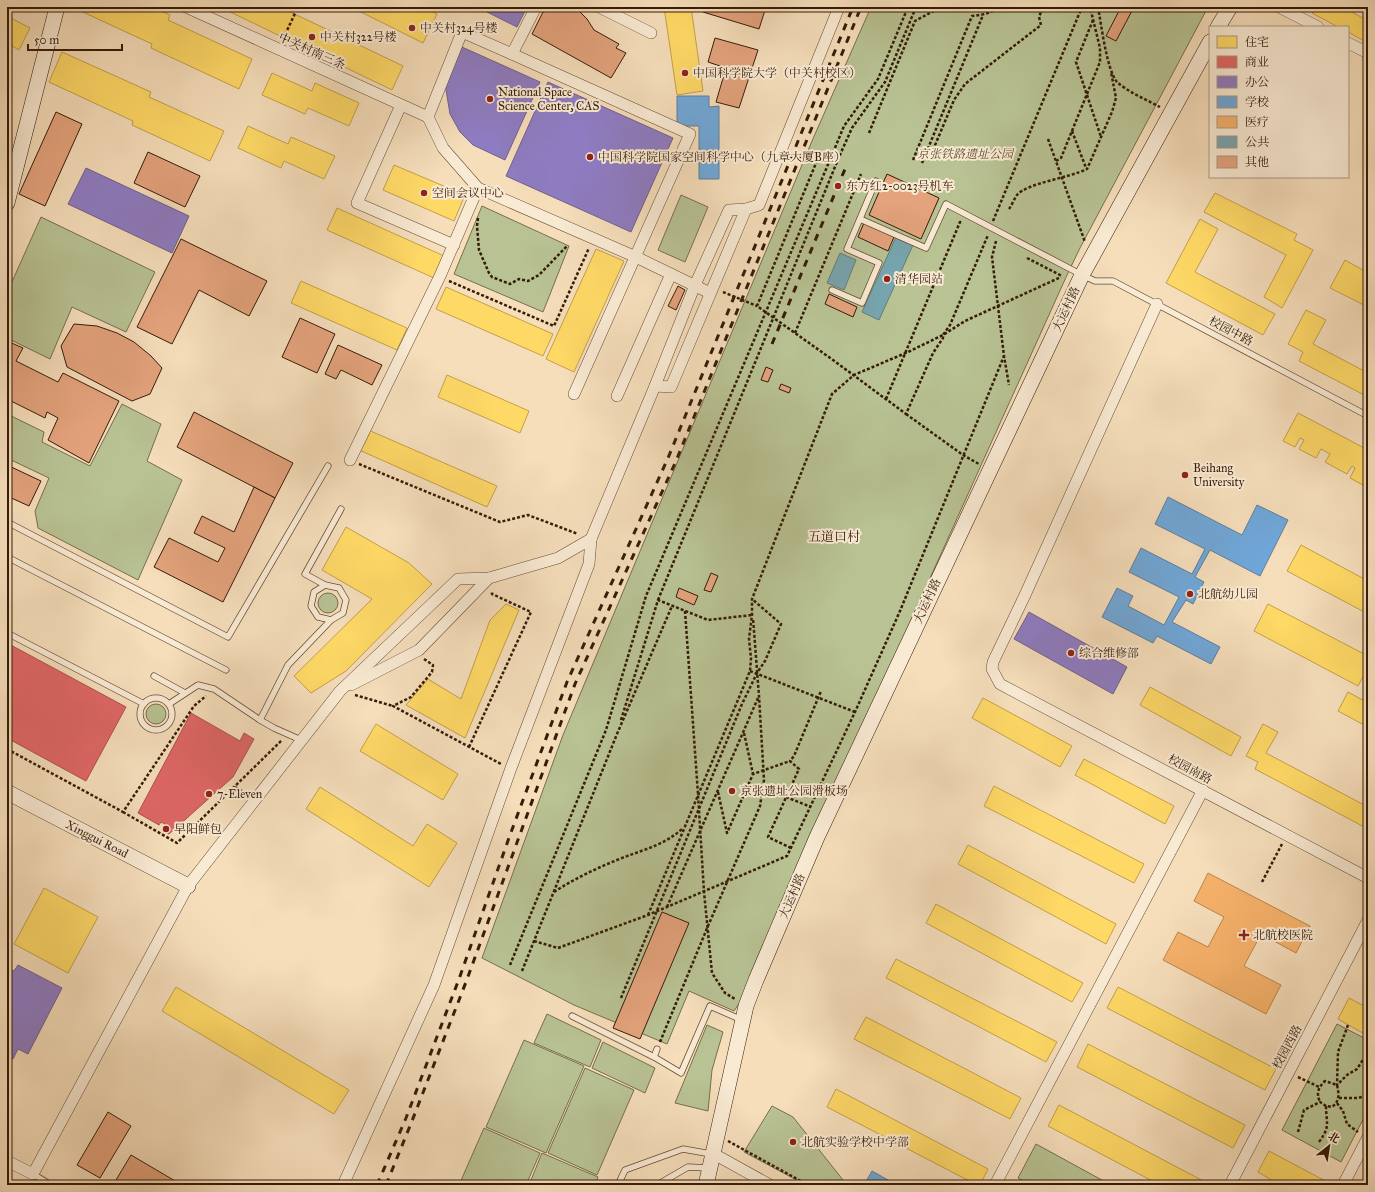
<svg xmlns="http://www.w3.org/2000/svg" width="1375" height="1192" viewBox="0 0 1375 1192" font-family="'IM FELL Great Primer','Noto Serif SC',serif">
<style>
.green{fill:#b8c293;stroke:#766e4e}
.homes{fill:#ffd966;stroke:#c2a04a}
.shops{fill:#e06666;stroke:#ad504a}
.offices{fill:#8e7cc3;stroke:#735f8b}
.schools{fill:#6fa8dc;stroke:#5e7e9c}
.health{fill:#f6b26b;stroke:#bc854d}
.public{fill:#76a5af;stroke:#627c7d}
.building{fill:#e4a37d;stroke:#351b08}
.lines{fill:none;stroke-linecap:round;stroke-linejoin:round}
.lane-casing{stroke:#654c35;stroke-width:7}
.street-casing{stroke:#654c35;stroke-width:12}
.secondary-casing{stroke:#351b08;stroke-width:16}
.path{stroke:#351b08;stroke-width:2.5;stroke-dasharray:3 2;stroke-linecap:butt}
.lane{stroke:#f9ead3;stroke-width:5.5}
.street{stroke:#f9ead3;stroke-width:11}
.secondary{stroke:#f9ead3;stroke-width:15}
.rail{stroke:#351b08;stroke-width:3;stroke-dasharray:7 7;stroke-linecap:butt}
.path-bridge{stroke:#351b08;stroke-width:2.5;stroke-dasharray:3 2;stroke-linecap:butt}
.poi-dot{fill:#8f2418;stroke:#f9ead3;stroke-width:1.5}
.labels{text-anchor:middle;dominant-baseline:central;stroke-width:4;stroke-linejoin:round;paint-order:stroke}
.poi-label{font-size:12px;fill:#351b08;stroke:#f9ead3;text-anchor:start}
.street-label{font-size:12px;fill:#351b08;stroke:#f9ead3}
.park-label{font-size:12px;font-style:italic;fill:#5c4d32;stroke:#f9ead3}
.neighbourhood-label{font-size:13px;fill:#351b08;stroke:#f9ead3}
</style>
<rect width="100%" height="100%" fill="#f6debb"/>
<filter id="stains"><feTurbulence type="fractalNoise" baseFrequency=".005" numOctaves="4"/><feColorMatrix values="0 0 0 0 .2 0 0 0 0 .09 0 0 0 0 .02 0 0 0 .5 -.17"/></filter>
<radialGradient id="worn" r=".72"><stop offset=".6" stop-color="#630" stop-opacity="0"/><stop offset="1" stop-color="#630" stop-opacity=".3"/></radialGradient>
<g class="green">
<path d="M871,7H1208L1080,248L1067,275L790,888L740,1002L734,1011L689,991L667,1044L574,1005L482,958L563,735L812,141Z"/>
<path d="M681,195L708,207L685,262L658,250Z"/>
<path d="M482,206L569,246L543,312L454,274Z"/>
<path d="M41,217L155,272L126,332L72,307L50,359L7,338V293Z"/>
<path d="M122,404L161,424L147,461L182,480L138,580L38,528L35,511L49,478L7,458V414L44,432L42,442L90,466Z"/>
<circle cx="328" cy="603" r="10"/>
<circle cx="156" cy="714" r="10"/>
<path d="M547,1014L601,1040L590,1067L534,1043Z"/>
<path d="M1337,1024L1368,1040V1110L1341,1162L1282,1130Z"/>
<path d="M707,1025L723,1032L712,1070L708,1111L675,1103Z"/>
<path d="M524,1040L584,1066L546,1153L486,1127Z"/>
<path d="M603,1042L655,1068L645,1093L592,1068Z"/>
<path d="M585,1068L634,1090L597,1175L548,1153Z"/>
<path d="M772,1106L793,1117L847,1185H806L744,1152Z"/>
<path d="M484,1128L540,1153L526,1185H459Z"/>
<path d="M1036,1144L1111,1185H1031L1018,1178Z"/>
<path d="M542,1153L598,1177L595,1185H529Z"/>
</g>
<g class="homes">
<path d="M72,7H152L170,15L168,20L252,59L239,89L151,48L152,44Z"/>
<path d="M220,7H280L403,66L392,90Z"/>
<path d="M351,7H423L437,14L423,43Z"/>
<path d="M664,7H691L703,91L677,95Z"/>
<path d="M1315,7H1343L1368,21V43L1348,32V27H1338L1312,13Z"/>
<path d="M7,16L30,28L19,50L7,43Z"/>
<path d="M62,52L151,92L149,97L224,131L210,161L132,125L133,121L49,82Z"/>
<path d="M272,73L312,91L315,83L359,103L349,126L308,108L305,114L262,95Z"/>
<path d="M7,91L12,94L7,102Z"/>
<path d="M248,126L288,144L291,137L335,156L324,179L284,161L281,168L238,148Z"/>
<path d="M394,165L465,195L454,221L383,190Z"/>
<path d="M1215,193L1297,234L1294,240L1313,250L1282,308L1264,297L1286,255L1204,212Z"/>
<path d="M337,208L444,256L434,278L327,230Z"/>
<path d="M1200,219L1218,229L1195,272L1275,314L1263,335L1166,283Z"/>
<path d="M596,249L624,261L574,372L546,359Z"/>
<path d="M1345,260L1368,273V307L1330,288Z"/>
<path d="M301,281L407,328L397,350L291,303Z"/>
<path d="M446,287L553,334L543,356L436,309Z"/>
<path d="M1306,310L1326,320L1313,344L1368,373V397L1299,361L1303,352L1288,344Z"/>
<path d="M447,375L529,411L520,433L438,397Z"/>
<path d="M1298,413L1368,450V477L1363,485L1350,478L1355,468L1352,466L1347,474L1325,462L1330,454L1321,449L1316,458L1299,449L1304,440L1300,438L1295,447L1283,441Z"/>
<path d="M366,429L497,486L487,507L357,449Z"/>
<path d="M346,527L409,563L432,584L346,671L311,693L294,676L372,599L322,570Z"/>
<path d="M1301,545L1368,581V614L1287,571Z"/>
<path d="M506,604L519,610L465,738L406,705L428,679L461,699L490,620Z"/>
<path d="M1268,604L1368,656V667L1358,686L1254,631Z"/>
<path d="M1150,687L1241,737L1231,756L1140,705Z"/>
<path d="M1348,692L1368,703V727L1338,711Z"/>
<path d="M983,698L1072,746L1060,767L972,718Z"/>
<path d="M376,724L458,774L443,800L360,751Z"/>
<path d="M1263,724L1278,732L1266,753L1368,807V829L1255,769L1258,762L1246,756Z"/>
<path d="M1084,759L1174,806L1165,824L1075,775Z"/>
<path d="M994,786L1144,864L1134,883L984,806Z"/>
<path d="M320,787L413,846L427,824L457,843L429,887L306,809Z"/>
<path d="M968,845L1116,924L1106,944L958,864Z"/>
<path d="M44,888L98,917L68,973L14,944Z"/>
<path d="M936,904L1083,983L1072,1002L926,923Z"/>
<path d="M896,959L1057,1042L1046,1062L886,978Z"/>
<path d="M176,987L349,1090L334,1114L162,1011Z"/>
<path d="M1118,987L1276,1069L1265,1090L1107,1008Z"/>
<path d="M1349,998L1368,1008V1036L1338,1019Z"/>
<path d="M866,1017L1021,1098L1010,1119L854,1039Z"/>
<path d="M1088,1044L1245,1125L1233,1148L1077,1067Z"/>
<path d="M836,1089L988,1169L980,1185H977L827,1107Z"/>
<path d="M1059,1105L1211,1185H1160L1048,1126Z"/>
<path d="M1269,1151L1331,1184V1185H1280L1258,1172Z"/>
</g>
<g class="shops">
<path d="M7,643L126,707L86,781L7,738Z"/>
<path d="M191,713L240,741L244,733L254,739L233,777L169,834L162,830L165,824L161,822L159,825L138,813Z"/>
</g>
<g class="offices">
<path d="M477,7H527L517,27Z"/>
<path d="M462,47L540,82L505,160L473,145L460,132L450,114L445,84Z"/>
<path d="M548,82L673,138L631,232L506,176Z"/>
<path d="M86,168L189,216L172,253L68,204Z"/>
<path d="M1029,612L1127,667L1113,694L1014,639Z"/>
<path d="M18,965L62,988L28,1054L18,1049L13,1059L7,1056V968L14,971Z"/>
</g>
<g class="schools">
<path d="M677,96H709V107L719,106V179H699V126H677Z"/>
<path d="M1168,497L1242,535L1257,505L1288,520L1260,576L1210,550L1195,577L1204,582L1193,604L1186,600L1172,622L1220,647L1211,664L1157,636L1153,643L1102,617L1117,588L1133,596L1128,606L1164,625L1179,597L1129,572L1141,548L1192,574L1205,549L1155,524Z"/>
<path d="M872,1171L897,1185H864Z"/>
</g>
<path class="health" d="M1208,873L1310,926L1296,953L1261,934L1244,966L1281,985L1266,1014L1163,960L1178,932L1208,947L1224,917L1194,901Z"/>
<g class="public">
<path d="M896,237L913,245L879,320L862,312Z"/>
<path d="M840,253L856,260L844,290L827,283Z"/>
</g>
<g class="building">
<path d="M557,7H563L564,10L579,11L587,19L594,30L619,44L616,48L626,53L611,78L532,34L543,12Z"/>
<path d="M705,7H766L759,29L703,12Z"/>
<path d="M1121,7H1134L1116,41L1106,36Z"/>
<path d="M715,38L758,50L739,108L716,102L726,68L708,62Z"/>
<path d="M56,112L82,124L45,206L19,194Z"/>
<path d="M148,152L200,176L185,207L134,183Z"/>
<path d="M887,174L939,198L921,239L869,215Z"/>
<path d="M864,223L894,237L888,251L858,237Z"/>
<path d="M181,239L267,281L249,316L199,290L172,344L137,327Z"/>
<path d="M678,286L685,290L676,310L668,306Z"/>
<path d="M829,294L857,307L853,317L825,304Z"/>
<path d="M300,318L335,334L317,373L282,357Z"/>
<path d="M74,324L97,326L117,333L134,342L151,356L162,368L150,394L132,401L67,367L61,346Z"/>
<path d="M7,341L23,348L16,361L58,382L63,373L119,401L89,463L48,440L58,418L47,412L45,418L7,399Z"/>
<path d="M338,345L382,365L372,385L341,370L336,379L325,374Z"/>
<path d="M766,367L773,370L768,382L761,380Z"/>
<path d="M781,384L791,388L789,393L779,389Z"/>
<path d="M194,412L293,463L275,498L177,447Z"/>
<path d="M7,465L41,481L29,506L7,496Z"/>
<path d="M254,487L275,498L223,602L154,567L169,538L218,562L225,548L194,533L202,516L234,532Z"/>
<path d="M711,573L718,576L711,592L704,590Z"/>
<path d="M679,588L698,596L694,605L676,597Z"/>
<path d="M662,912L689,923L640,1039L613,1028Z"/>
<path d="M108,1112L131,1126L100,1178L77,1165Z"/>
<path d="M131,1155L182,1185H113Z"/>
</g>
<g class="lines">
<defs>
<g id="lane">
<path d="M860,219L926,248L946,204L1082,275L1095,281H1113L1368,416"/>
<path d="M832,290L862,303L879,263L847,249L876,181"/>
<path d="M7,522L228,637L328,466"/>
<path d="M7,557L226,670"/>
<path d="M325,585L339,588L346,600L343,613L331,620L318,617L311,606L314,592Z"/>
<path d="M325,585L305,574L341,509"/>
<path d="M7,633L144,704"/>
<path d="M154,676L185,693"/>
<circle cx="156" cy="714" r="16"/>
<path d="M169,704L198,685L214,689L260,720L274,728L301,740"/>
<path d="M260,720L288,665L331,620"/>
<path d="M572,1016L654,1057L681,1073L710,1006L742,1020"/>
<path d="M654,1057L657,1049"/>
<path d="M33,1174L51,1185"/>
<path d="M618,1185L625,1170L683,1149L711,1154"/>
<path d="M657,1185L688,1167L709,1168"/>
</g>
<g id="street">
<path d="M186,7L428,117"/>
<path d="M536,7L512,54L462,32L428,117L443,148L478,188L636,257L710,293"/>
<path d="M599,7L651,33"/>
<path d="M1279,7L1318,27"/>
<path d="M1348,43L1368,53"/>
<path d="M512,54L690,134L574,394"/>
<path d="M401,105L357,203L454,245"/>
<path d="M1157,304L1025,595L993,662L992,669L1000,684L1368,878"/>
<path d="M655,386L671,387L746,209"/>
<path d="M617,396L671,274"/>
<path d="M350,460L440,276L478,188"/>
<path d="M351,685L419,650L489,578"/>
<path d="M714,1154L770,1185"/>
<path d="M7,1161L33,1174L188,886L340,691L458,579L489,578L558,558L591,539"/>
<path d="M343,1185L434,985L511,768L589,564L591,539L655,386L695,285L729,210L746,209L759,205L839,7"/>
<path d="M995,1185L1203,790"/>
<path d="M1230,1185L1368,920"/>
<path d="M1343,1185L1368,1137"/>
</g>
<g id="secondary">
<path d="M1218,27L1230,7"/>
<path d="M7,203L57,7"/>
<path d="M7,792L188,886"/>
<path d="M706,1185L746,1006L756,980L817,837L1082,275L1210,42"/>
</g>
</defs>
<use href="#lane" class="lane-casing"/>
<use href="#street" class="street-casing"/>
<use href="#secondary" class="secondary-casing"/>
<g class="path">
<path d="M1098,7C1101,23 1107,71 1117,82C1128,92 1147,100 1160,107"/>
<path d="M1093,20L1076,62L1101,137"/>
<path d="M283,39L298,7"/>
<path d="M1072,131L1086,168"/>
<path d="M869,133L915,21L941,7"/>
<path d="M1048,139L1085,242"/>
<path d="M933,150L954,100L965,84L1041,25L1039,17L1043,7"/>
<path d="M821,151L757,306L833,360L906,414L933,353L943,338V335L950,325L988,235"/>
<path d="M913,160L972,16C981,15 991,14 998,7"/>
<path d="M1056,161L1061,158L1100,62V48L1090,7"/>
<path d="M922,163L983,15"/>
<path d="M1009,209C1012,205 1014,199 1017,195C1027,183 1069,178 1087,169L1112,112L1116,98L1111,72"/>
<path d="M478,218L477,226L479,250L489,273L492,277L510,284L519,279L528,281L539,275L567,246"/>
<path d="M993,221L1082,7"/>
<path d="M996,241L992,257L1004,356L1009,385"/>
<path d="M1027,258L1062,276"/>
<path d="M449,281L554,326L589,248"/>
<path d="M723,292L757,306"/>
<path d="M795,333L861,174"/>
<path d="M886,399L960,222L961,223"/>
<path d="M906,414L963,455L979,464"/>
<path d="M359,464L500,522L528,515L578,534"/>
<path d="M658,600L839,157L852,128L885,82L916,7"/>
<path d="M685,611L698,794L704,892L712,973L725,993L735,999"/>
<path d="M424,659L433,665L432,672L411,697L393,706L501,764"/>
<path d="M750,671L855,712"/>
<path d="M355,695L393,706"/>
<path d="M621,720L658,600L708,620L752,615"/>
<path d="M744,733L753,774"/>
<path d="M469,747L531,612L492,594V591"/>
<path d="M7,749L123,812L194,706L206,696"/>
<path d="M235,787L247,794"/>
<path d="M718,792L727,833L753,774L790,761"/>
<path d="M786,797L811,807"/>
<path d="M123,812L177,843L282,740"/>
<path d="M791,848L768,837L799,769L790,761L794,756L821,691"/>
<path d="M1262,882L1282,844"/>
<path d="M554,892C574,879 595,869 617,860C641,850 664,846 683,828"/>
<path d="M667,907L758,698"/>
<path d="M648,915L750,671L751,658L749,639L752,615V599L832,394L854,375L908,352L943,335L965,321L1061,277"/>
<path d="M534,941L558,948L648,915L787,856L855,712L900,611L1004,356"/>
<path d="M522,971L617,734L672,606"/>
<path d="M621,998L742,704L757,673L765,661L781,624L752,599"/>
<path d="M1348,1025L1338,1052L1337,1085L1347,1075L1357,1069L1368,1052"/>
<path d="M660,1042L708,926L760,806L764,780L759,696L753,618"/>
<path d="M1298,1077L1319,1087"/>
<path d="M1339,1098H1358L1368,1095"/>
<path d="M1337,1103L1343,1111L1347,1124L1358,1132"/>
<path d="M1298,1132L1304,1110L1320,1102L1326,1106"/>
<path d="M728,1141L808,1185"/>
<path d="M1319,1142C1331,1126 1326,1123 1326,1106L1332,1107C1340,1101 1339,1094 1337,1085L1325,1081C1318,1088 1316,1093 1320,1102"/>
</g>
<use href="#lane" class="lane"/>
<use href="#street" class="street"/>
<use href="#secondary" class="secondary"/>
<g class="rail">
<path d="M772,344L845,169"/>
<path d="M377,1185L406,1118L459,979L510,835L567,682L668,458L853,7"/>
<path d="M386,1185L412,1121L466,982L575,684L676,461L861,7"/>
</g>
<path class="path-bridge" d="M510,965L606,730L646,596L832,155L844,126L878,79L908,7"/>
</g>
<g class="poi-dot">
<circle cx="412" cy="28" r="4"/>
<circle cx="312" cy="37" r="4"/>
<circle cx="685" cy="73" r="4"/>
<circle cx="490" cy="99" r="4"/>
<circle cx="590" cy="157" r="4"/>
<circle cx="838" cy="186" r="4"/>
<circle cx="424" cy="193" r="4"/>
<circle cx="887" cy="279" r="4"/>
<circle cx="1185" cy="475" r="4"/>
<circle cx="1190" cy="594" r="4"/>
<circle cx="1071" cy="653" r="4"/>
<circle cx="732" cy="791" r="4"/>
<circle cx="209" cy="794" r="4"/>
<circle cx="166" cy="829" r="4"/>
<path d="M1242 929h4v4h4v4h-4v4h-4v-4h-4v-4h4z"/>
<circle cx="793" cy="1142" r="4"/>
</g>
<g class="labels">
<g class="poi-label">
<text x="420" y="28">中关村324号楼</text>
<text x="320" y="37">中关村322号楼</text>
<text x="693" y="73">中国科学院大学（中关村校区）</text>
<text x="498" y="92">National Space<tspan x="498" dy="14">Science Center, CAS</tspan></text>
<text x="598" y="157">中国科学院国家空间科学中心（九章大厦B座）</text>
<text x="846" y="186">东方红2-0023号机车</text>
<text x="432" y="193">空间会议中心</text>
<text x="895" y="279">清华园站</text>
<text x="1193" y="468">Beihang<tspan x="1193" dy="14">University</tspan></text>
<text x="1198" y="594">北航幼儿园</text>
<text x="1079" y="653">综合维修部</text>
<text x="740" y="791">京张遗址公园滑板场</text>
<text x="217" y="794">7-Eleven</text>
<text x="174" y="829">早阳鲜包</text>
<text x="1253" y="935">北航校医院</text>
<text x="801" y="1142">北航实验学校中学部</text>
</g>
<g class="street-label">
<text transform="translate(312 51) rotate(24)">中关村南三条</text>
<text transform="translate(1066 309) rotate(-65)">大运村路</text>
<text transform="translate(1231 331) rotate(28)">校园中路</text>
<text transform="translate(927 601) rotate(-65)">大运村路</text>
<text transform="translate(1190 769) rotate(28)">校园南路</text>
<text transform="translate(97 839) rotate(27)">Xinggui Road</text>
<text transform="translate(792 896) rotate(-67)">大运村路</text>
<text transform="translate(1287 1047) rotate(-62)">校园西路</text>
</g>
<g class="park-label">
<text x="965" y="154">京张铁路遗址公园</text>
</g>
<g class="neighbourhood-label">
<text x="834" y="537">五道口村</text>
</g>
</g>
<rect width="1375" height="1192" fill="none" stroke="#f6debb" stroke-width="24"/>
<rect x="8" y="8" width="1359" height="1176" fill="none" stroke="#351b08" stroke-width="2"/>
<rect x="12" y="12" width="1351" height="1168" fill="none" stroke="#351b08"/>
<rect x="1209" y="26" width="140" height="152" fill="#f9ead3" stroke="#ab9782"/>
<rect x="1217" y="36" width="20" height="12" fill="#ffd966" stroke="#ab9782"/>
<text x="1245" y="46" font-size="12" fill="#351b08">住宅</text>
<rect x="1217" y="56" width="20" height="12" fill="#e06666" stroke="#ab9782"/>
<text x="1245" y="66" font-size="12" fill="#351b08">商业</text>
<rect x="1217" y="76" width="20" height="12" fill="#8e7cc3" stroke="#ab9782"/>
<text x="1245" y="86" font-size="12" fill="#351b08">办公</text>
<rect x="1217" y="96" width="20" height="12" fill="#6fa8dc" stroke="#ab9782"/>
<text x="1245" y="106" font-size="12" fill="#351b08">学校</text>
<rect x="1217" y="116" width="20" height="12" fill="#f6b26b" stroke="#ab9782"/>
<text x="1245" y="126" font-size="12" fill="#351b08">医疗</text>
<rect x="1217" y="136" width="20" height="12" fill="#76a5af" stroke="#ab9782"/>
<text x="1245" y="146" font-size="12" fill="#351b08">公共</text>
<rect x="1217" y="156" width="20" height="12" fill="#e4a37d" stroke="#ab9782"/>
<text x="1245" y="166" font-size="12" fill="#351b08">其他</text>
<g transform="translate(1329 1146) rotate(30)" stroke="#f9ead3" stroke-width="3" paint-order="stroke">
<path d="M0-3L7 15L0 10L-7 15Z" fill="#351b08"/>
<text y="-6" font-size="11" font-weight="bold" text-anchor="middle" fill="#351b08">北</text>
</g>
<path d="M28 44v6h94v-6" fill="none" stroke="#351b08" stroke-width="2"/>
<text x="34" y="44" font-size="12" fill="#351b08" stroke="#f9ead3" stroke-width="3" paint-order="stroke">50 m</text>
<rect width="100%" height="100%" filter="url(#stains)"/>
<rect width="100%" height="100%" fill="url(#worn)"/>
</svg>
